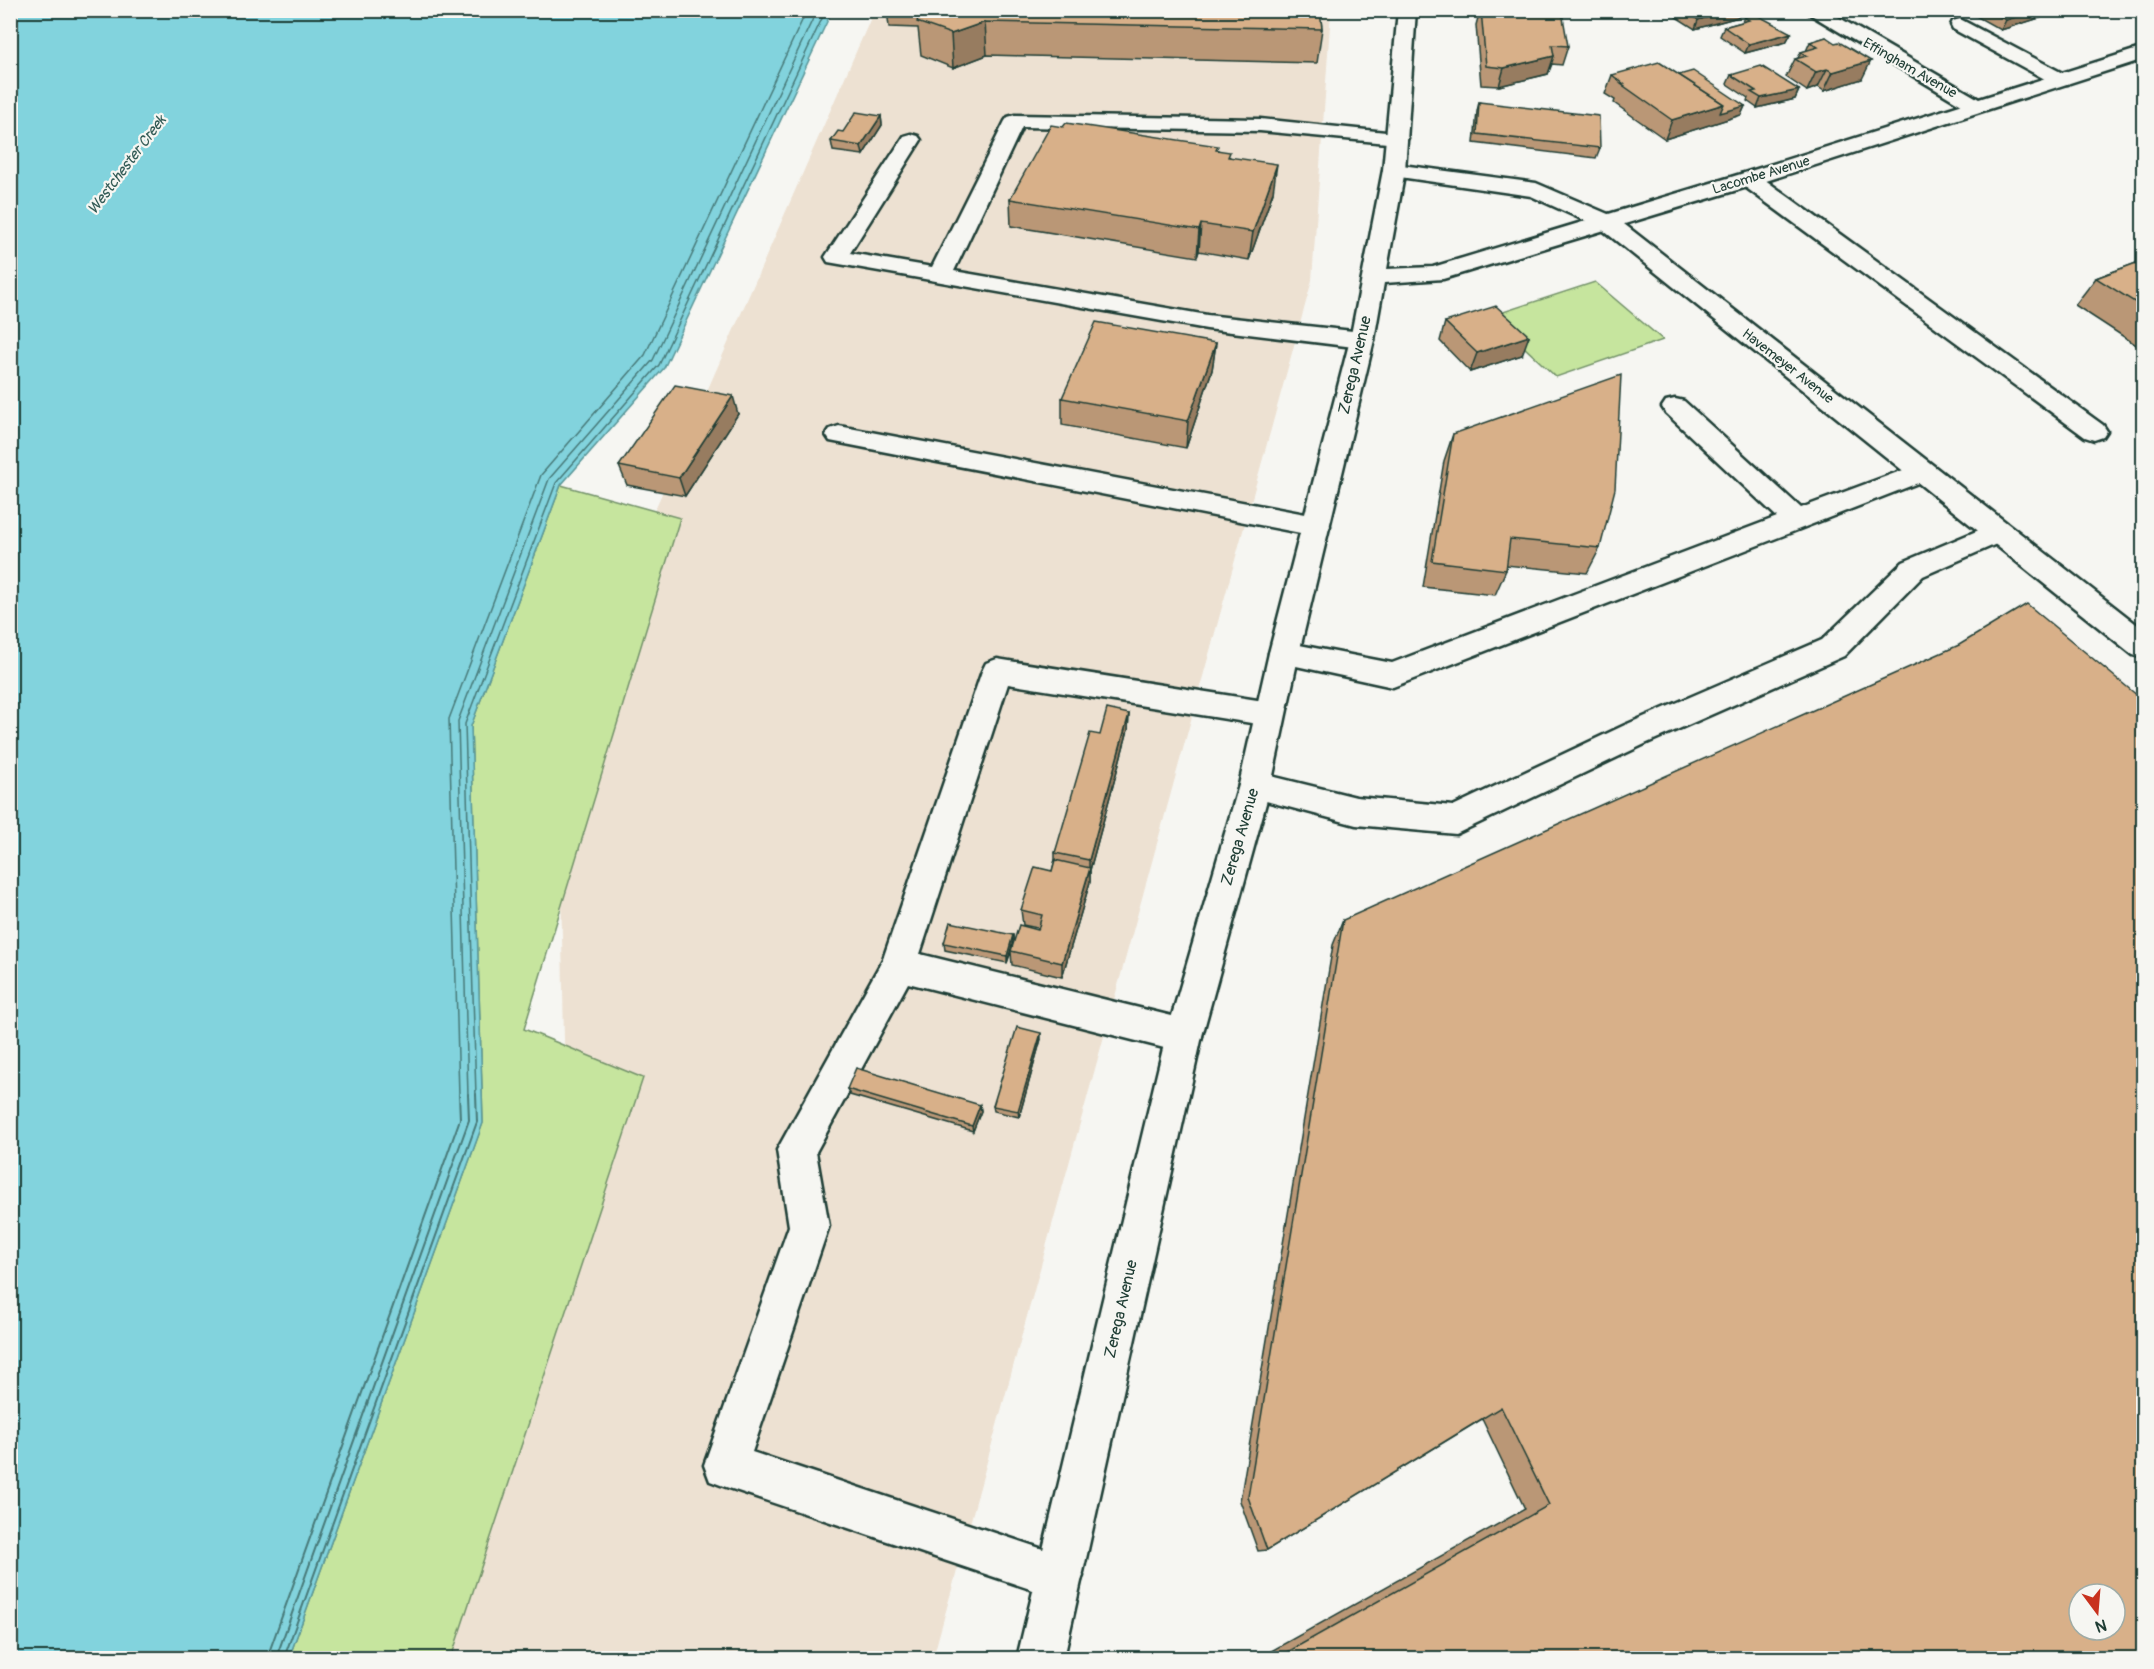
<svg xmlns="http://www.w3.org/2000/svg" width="2154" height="1669" viewBox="0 0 2154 1669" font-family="Pangolin,sans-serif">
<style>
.built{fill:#ede1d2}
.green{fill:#c6e59e;stroke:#729169;stroke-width:1.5}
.water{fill:#82d3dd;stroke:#5a9799;stroke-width:1.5}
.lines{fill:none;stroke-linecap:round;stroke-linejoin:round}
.shore-far1{stroke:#477978;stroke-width:1.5}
.shore{stroke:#477978;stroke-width:2}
.lane-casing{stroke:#1f3d34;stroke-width:5}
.street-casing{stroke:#1f3d34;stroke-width:5}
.secondary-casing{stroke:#1f3d34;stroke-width:5}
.lane{fill:#f6f6f2;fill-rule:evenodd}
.street{fill:#f6f6f2;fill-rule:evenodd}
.secondary{fill:#f6f6f2;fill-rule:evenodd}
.wall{fill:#ba9776;stroke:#1f3d34;stroke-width:1.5}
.shaded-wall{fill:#977b60;stroke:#1f3d34;stroke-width:1.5}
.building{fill:#d8b089;stroke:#1f3d34;stroke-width:1.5;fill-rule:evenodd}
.labels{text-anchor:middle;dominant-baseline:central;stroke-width:4.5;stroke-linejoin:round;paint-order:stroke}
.far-street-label{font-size:14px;fill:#1f3d34;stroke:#f6f6f2}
.far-water-label{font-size:15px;font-style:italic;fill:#335b56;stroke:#f6f6f2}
.street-label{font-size:16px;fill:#1f3d34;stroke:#f6f6f2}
</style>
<rect width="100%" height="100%" fill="#f6f6f2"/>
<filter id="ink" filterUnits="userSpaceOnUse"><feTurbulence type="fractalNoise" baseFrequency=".0167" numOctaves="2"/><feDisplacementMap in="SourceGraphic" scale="12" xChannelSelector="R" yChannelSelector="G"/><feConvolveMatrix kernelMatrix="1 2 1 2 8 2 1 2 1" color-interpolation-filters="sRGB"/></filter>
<g filter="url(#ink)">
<path class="built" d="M874,11H1331L1312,280L933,1658H358L565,1093L558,730Z"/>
<g class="green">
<path d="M1595,282L1663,340L1556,377L1491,316Z"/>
<path d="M561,485L680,518L524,1029L643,1078L451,1658H289L483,1123L471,726Z"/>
</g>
<path class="water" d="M11,10L832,11L664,368L561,485L471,726L483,1123L289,1658H11Z"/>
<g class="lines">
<g class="shore-far1">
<path d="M459,1096L449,719L541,475L645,355L807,10"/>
<path d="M468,1096L458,721L549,479L653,360L817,10"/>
<path d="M476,1096L465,724L556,483L659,365L826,10"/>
</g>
<g class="shore">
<path d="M267,1658L460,1119L459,1094"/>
<path d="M276,1658L469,1120L468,1094"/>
<path d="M284,1658L477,1122L476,1094"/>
</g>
<defs>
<g id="lane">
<path d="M1960,19L2068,76L2071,80L2068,84H2054L1953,29L1951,25L1953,21Z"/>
<path d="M1015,115L1260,119L1405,134L1408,138L1405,142L1398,144L1260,131L1022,127L954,271L1207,315L1362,332L1371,335L1374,340L1371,345L1362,348L1207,329L828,262L825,257L904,136L911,134L918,136L921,140L850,253L932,267L1005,121L1008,117Z"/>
<path d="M1749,173L1757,174L2103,425L2107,431L2103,437L2094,440L2085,437L1741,184L1738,179L1741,174Z"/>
<path d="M1675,399L1684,401L1801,508L1922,463L1931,466L1935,472L1931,478L1393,687L1273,661L1269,653L1273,645L1284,642L1392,663L1777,517L1666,413L1662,407L1666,401Z"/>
<path d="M839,426L1316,516L1326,519L1330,526L1326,533L1316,536L830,441L826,435L830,429Z"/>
<path d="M1998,522L2008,525L2012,532L2008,539L1923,576L1844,656L1647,743L1456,834L1356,825L1255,798L1244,794L1239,785L1244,776L1255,772L1356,797L1453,806L1625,725L1822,640L1903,562Z"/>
<path d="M997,659L1270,702L1281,705L1285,714L1281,723L1270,726L1008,684L920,954L1184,1019L1197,1024L1202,1036L1197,1048L1184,1053L908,983L816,1152L829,1226L752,1452L1076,1560L1083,1576L1076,1592L1060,1599L726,1487L710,1481L704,1465L789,1226L777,1150L883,959L982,671L986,663Z"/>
</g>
<g id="street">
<path d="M1803,10H1826L1984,102L1987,106L1984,110H1970Z"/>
<path d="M1394,164L1536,183L1615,217L2144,630V658L2133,655L1599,227L1531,196L1386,175L1383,170L1386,165Z"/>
</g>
<path id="secondary" d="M1398,10H1416L1405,170L1387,269L1433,267L1741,174L2144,47V59L1757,184L1443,279L1384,283L1374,340L1299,653L1271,785L1202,1036L1064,1658H1017L1166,1036L1239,785L1269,653L1350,340L1383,170Z"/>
</defs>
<use href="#lane" class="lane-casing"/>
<use href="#street" class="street-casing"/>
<use href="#secondary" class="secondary-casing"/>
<use href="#lane" class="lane"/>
<use href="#street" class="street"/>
<use href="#secondary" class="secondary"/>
</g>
<g class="wall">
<path d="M887,10H1320L1322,29L1317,63L987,55L953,68L921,55L918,28L889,27Z"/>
<path d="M1480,10H1550L1568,46L1562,65L1552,64L1548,74L1499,86L1481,85L1476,25Z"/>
<path d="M1665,10H1741L1738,17L1695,29Z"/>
<path d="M1861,10H1920L1902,16L1895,11L1874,17Z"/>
<path d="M1921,10H1941L1928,14Z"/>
<path d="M1965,10H2065L2001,30Z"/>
<path d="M1744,17L1791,33L1786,42L1745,53L1720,36L1724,27L1742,22Z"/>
<path d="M1826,37L1862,79L1824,91L1818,87L1807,91L1786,77L1795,59L1798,58L1801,52L1806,51L1810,42Z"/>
<path d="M1612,75H1679L1745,106L1741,115L1665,139L1614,103L1615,100L1605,94Z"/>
<path d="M1731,75L1799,90L1795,99L1757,108L1747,101L1748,98L1727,84Z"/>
<path d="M1479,102L1600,148L1596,158L1474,143L1477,111Z"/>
<path d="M881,116L882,125L863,155L833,151L831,141L843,132Z"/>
<path d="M1218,150L1230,157L1273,192L1249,260L1199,251L1197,257L1011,226L1010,199Z"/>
<path d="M2144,260V350L2075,305L2096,278Z"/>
<path d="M1445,322L1522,355L1470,372L1440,341Z"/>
<path d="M1216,343L1212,370L1186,448L1062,425V398Z"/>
<path d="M738,414L685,496L627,485L619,466Z"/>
<path d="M1453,434L1600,548L1587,573L1506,565V570L1495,595L1423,587L1444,461Z"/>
<path d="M1129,714L1128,730L1090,870V882L1062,977L1012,965L1011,952L1007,963L945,950L944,943L1013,935V942L1038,930V928L1023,925L1021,910L1052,871L1055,860V853L1100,735Z"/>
<path d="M1343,920L2144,1659H1257L1525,1509L1482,1419L1267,1550L1258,1551L1240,1501L1333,945Z"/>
<path d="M1041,1039L1019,1117L994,1111L993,1106Z"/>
<path d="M847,1089L980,1105L981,1111L973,1131L850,1095Z"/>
</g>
<g class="shaded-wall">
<path d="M1731,10H1741L1738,17L1695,29L1698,20Z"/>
<path d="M1878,10H1896L1895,11L1874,17Z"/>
<path d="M1905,10H1920L1902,16Z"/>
<path d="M1930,10H1941L1928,14Z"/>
<path d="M2039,10H2065L2001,30L2006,20Z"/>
<path d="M985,22L987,55L953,68L951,34Z"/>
<path d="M1791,33L1786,42L1745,53L1749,44Z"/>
<path d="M1554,56L1548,74L1499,86L1504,68Z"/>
<path d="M1871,61L1862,79L1824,91L1833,72Z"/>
<path d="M1827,69L1818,87L1807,91L1816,72Z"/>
<path d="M1799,90L1795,99L1757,108L1761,98Z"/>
<path d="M1724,104L1745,106L1741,115L1665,139L1672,120Z"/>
<path d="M881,116L882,125L863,155L861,146Z"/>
<path d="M1277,164L1273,192L1249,260L1253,232Z"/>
<path d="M1201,224L1199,251L1197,257L1199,230Z"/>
<path d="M1529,336L1522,355L1470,372L1477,353Z"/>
<path d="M1216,343L1212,370L1186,448L1188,421Z"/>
<path d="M733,396L738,414L685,496L679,478Z"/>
<path d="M1129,714L1128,730L1090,870V882L1062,977V963L1089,872V860Z"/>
<path d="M1013,935V942L1007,963V956Z"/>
<path d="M1041,1033V1039L1019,1117L1018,1111Z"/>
<path d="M980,1105L981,1111L973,1131L972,1126Z"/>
</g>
<g class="building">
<path d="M920,10H1320L1322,29L985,22L951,34L917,22Z"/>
<path d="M1481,10H1537L1562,12L1568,46L1552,45L1554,56L1504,68L1486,66Z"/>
<path d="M1684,10H1731L1698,20Z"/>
<path d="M1988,10H2039L2006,20Z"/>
<path d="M1755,14L1791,33L1749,44L1724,27L1749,20L1744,17Z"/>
<path d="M1826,37L1835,43L1839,42L1871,61L1833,72L1827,69L1816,72L1795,59L1807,56L1801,52L1818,47L1810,42Z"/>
<path d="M1659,62L1724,104L1672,120L1621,84H1624L1612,75Z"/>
<path d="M1761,66L1799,90L1761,98L1751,92L1756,91L1731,75Z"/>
<path d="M1693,71L1745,106L1720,113L1724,104L1679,75Z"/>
<path d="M1479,102L1599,116L1600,148L1477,134Z"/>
<path d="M856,112L881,116L861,146L831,141L838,131L843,132Z"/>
<path d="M1066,123L1218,146L1216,150L1230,152L1228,157L1277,164L1253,232L1201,224L1199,230L1010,199L1051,125L1063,127Z"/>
<path d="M2144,260V308L2096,278Z"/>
<path d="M1496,306L1529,336L1477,353L1445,322Z"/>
<path d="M1096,322L1216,343L1188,421L1062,398Z"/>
<path d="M1621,375L1615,489L1600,548L1510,539L1506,570L1432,561L1453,434Z"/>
<path d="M675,385L733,396L679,478L619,466Z"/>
<path d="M2027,604L2144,701V1659H1275L1549,1505L1501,1407L1267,1550L1248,1497L1343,920L1959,645ZM2079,1594H2115V1630H2079Z"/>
<path d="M1107,709L1129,714L1089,860L1055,853L1090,733L1100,735Z"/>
<path d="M1055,860L1090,868L1062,963L1011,951L1019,925L1038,930L1042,915L1021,910L1035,867L1052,871Z"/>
<path d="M950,922L1013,935L1007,956L944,943Z"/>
<path d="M1017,1027L1041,1033L1018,1111L993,1106Z"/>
<path d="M856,1068L980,1105L972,1126L847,1089Z"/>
</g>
</g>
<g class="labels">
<g class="far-street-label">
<text transform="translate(1910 68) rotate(30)">Effingham Avenue</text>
<text transform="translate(1761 175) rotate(-17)">Lacombe Avenue</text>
<text transform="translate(1788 366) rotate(38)">Havemeyer Avenue</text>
</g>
<g class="far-water-label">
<text transform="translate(127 165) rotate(-53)">Westchester Creek</text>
</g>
<g class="street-label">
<text transform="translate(1355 365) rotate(-77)">Zerega Avenue</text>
<text transform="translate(1240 837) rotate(-74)">Zerega Avenue</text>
<text transform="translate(1121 1309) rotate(-77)">Zerega Avenue</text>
</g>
</g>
<rect width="2154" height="1669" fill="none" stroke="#f6f6f2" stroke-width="36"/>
<rect x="18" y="18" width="2118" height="1633" fill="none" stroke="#1f3d34" stroke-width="2" filter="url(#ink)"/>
<g transform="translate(2097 1612) rotate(164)"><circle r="28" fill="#f6f6f2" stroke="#a0aca6" stroke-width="1.5"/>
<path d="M0-4.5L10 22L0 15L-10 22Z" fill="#c8321e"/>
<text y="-9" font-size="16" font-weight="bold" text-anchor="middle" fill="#1f3d34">N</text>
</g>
</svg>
